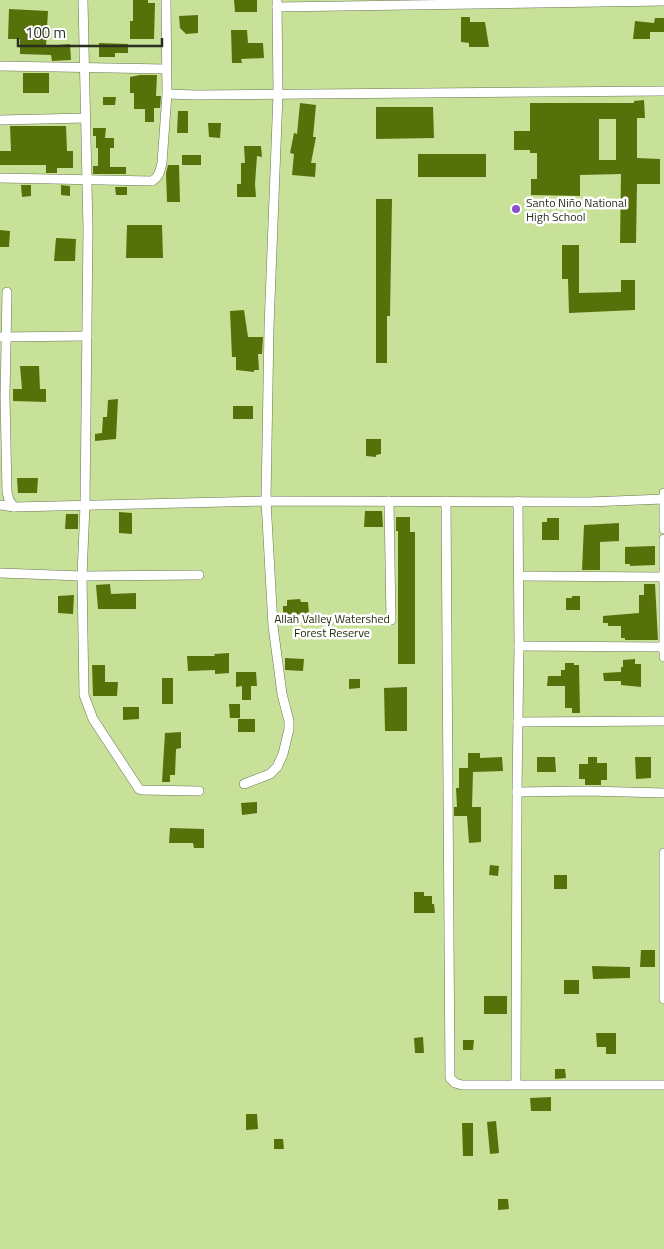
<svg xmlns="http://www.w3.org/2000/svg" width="664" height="1249" viewBox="0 0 664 1249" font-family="'Titillium Web',sans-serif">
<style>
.green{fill:#c7e198}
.building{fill:#57710a;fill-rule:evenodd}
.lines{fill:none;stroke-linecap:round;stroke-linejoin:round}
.minor-casing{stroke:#6a7557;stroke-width:10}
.minor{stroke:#fff;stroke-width:9}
.poi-dot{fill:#8c51c8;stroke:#fff;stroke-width:2}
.labels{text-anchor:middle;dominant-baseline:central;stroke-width:5;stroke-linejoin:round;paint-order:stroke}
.poi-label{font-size:12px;fill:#2a2f22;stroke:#fff;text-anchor:start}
.park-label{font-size:12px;fill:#232f08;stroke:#fff}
</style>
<rect width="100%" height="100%" fill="#e7f4d2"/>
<rect class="green" x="0" y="0" width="664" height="1249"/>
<g class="building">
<path d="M133,0H148V3H155L154,39H130V21H133Z"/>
<path d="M234,0H257V12H235Z"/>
<path d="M9,9L48,11L46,46L70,44L71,60L52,61L51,55L20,54V39H8Z"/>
<path d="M198,15V33L186,34L180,28L179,16Z"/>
<path d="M461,17H470V22H485L489,47H469V43L461,42Z"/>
<path d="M655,18H664V32H650V39H633L635,21L654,23Z"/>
<path d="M231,30H247L248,43H263L264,58L241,59L242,63H232Z"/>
<path d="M99,43L128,44V53H115V57H99Z"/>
<rect x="23" y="73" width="26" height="20"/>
<path d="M140,75H157L156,96H161L160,108H154V122H145V109H134V93H130V77Z"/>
<path d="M103,97H116L115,105H103Z"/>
<path d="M644,100L645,118H637V158L660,159V184H637L636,243H620L621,174L580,175V196L531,195V179H537V153H530V150H514V131H530V103H634V101ZM599,119H616V160H599Z"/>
<path d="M300,103L316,105L313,137H316L311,163H316L315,177L292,175L294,154L290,153L294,133L297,134Z"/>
<path d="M376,107H433L434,138L376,139Z"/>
<path d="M178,111H188V133H177Z"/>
<path d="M208,123H221L220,138L209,137Z"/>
<path d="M10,126H66L67,151H73V168H57V173H46V165H0V151H11Z"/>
<path d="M93,128H106L105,138H114V148H110V167H126V174H93V166H98V148H96V136H93Z"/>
<path d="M244,146H261L262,157L257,156L255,184L256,197H237V184H241V163H245Z"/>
<rect x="418" y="154" width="68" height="23"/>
<rect x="182" y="155" width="19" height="10"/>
<path d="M168,165H179L180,202H167L166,173Z"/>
<path d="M21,185H31V196L22,197Z"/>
<path d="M61,185L70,186V196L61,195Z"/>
<path d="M115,187H127V195H116Z"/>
<path d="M376,199H392L390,316H387V363H376Z"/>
<path d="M127,225H162L163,258H126Z"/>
<path d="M0,230L10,231L9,247H0Z"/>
<path d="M56,238L76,239L75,261H54Z"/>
<path d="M562,245H579V293L621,292V280H635V310L569,313L568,279H562Z"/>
<path d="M244,310L248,337H263L262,354H258L259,370H254V372L236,370V357H232L230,311Z"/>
<path d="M20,366H39L40,389H46V402L13,401V389H22Z"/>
<path d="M118,399L116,439L95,441V434L102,433L103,417H107L108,400Z"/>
<rect x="233" y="406" width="20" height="13"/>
<path d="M366,439H381V454L376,455V457L366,456Z"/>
<path d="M17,478H38L37,493H18Z"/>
<path d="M365,511H382L383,527H364Z"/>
<path d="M119,512L132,513V534L119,533Z"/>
<path d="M66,514H78V529H65Z"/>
<path d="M396,517H410V532H415V664H398V531H396Z"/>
<path d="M547,518H559V540H542V522H547Z"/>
<path d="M619,523V541L600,542V570H582L584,525Z"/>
<path d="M655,546V565L630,566V564H625V547Z"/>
<path d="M110,584L111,594L136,593V609H98L96,585Z"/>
<path d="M644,584H655L658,640H625V638H621V626H608V623H603V616L639,613V595H644Z"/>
<path d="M74,595L73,614L58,613V596Z"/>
<path d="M572,596H580V610H566V598H572Z"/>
<path d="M300,599L301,602H308L309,614L283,615V606H287V600Z"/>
<path d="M229,653V673L215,674V670L188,671L187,656H215L214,654Z"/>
<path d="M285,658L304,659L303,671L285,670Z"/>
<path d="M635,659V664H641V687L621,685V681H604L603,673L621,672V667H623V660Z"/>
<path d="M565,663H574V665H579L580,713H572V708H565V686H547L548,676H561V670H565Z"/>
<path d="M92,665H105V682H118L117,696H93Z"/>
<path d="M236,672H256L257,686H251V700H242V686L236,687Z"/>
<rect x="162" y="678" width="11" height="26"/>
<path d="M349,679H360V688L349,689Z"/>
<path d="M407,687V731H385L384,688Z"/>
<path d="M229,704H240V718H230Z"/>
<path d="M123,707H139V719L123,720Z"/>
<rect x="238" y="719" width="17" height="13"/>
<path d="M181,732V748L176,749L175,775H170V782H162L165,733Z"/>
<path d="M468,753H480V758L502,757L503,771L473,772L472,807H481V842L469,843L467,816H454V807H457L456,788H459V768H468Z"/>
<path d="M537,757H555L556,772H537Z"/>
<path d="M588,757H597V763H607V780H601V785H585V779H579V764H588Z"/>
<path d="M635,757H651V778L636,779Z"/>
<path d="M257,802V813L242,815L241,803Z"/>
<path d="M170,828L204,829V848H194L193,843H169Z"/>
<path d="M490,865L499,866L498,876L489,875Z"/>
<rect x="554" y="875" width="13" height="14"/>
<path d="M414,892H424V896H432V904H434L435,913H414Z"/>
<path d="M641,950H655V967H640Z"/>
<path d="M592,966L630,967V978L593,979Z"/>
<rect x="564" y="980" width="15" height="14"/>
<rect x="484" y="996" width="23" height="18"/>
<path d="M596,1033H616V1054H606V1047H597Z"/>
<path d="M423,1037L424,1053H415L414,1038Z"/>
<path d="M463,1040H474L473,1050H463Z"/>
<path d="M555,1069H565L566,1078L555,1079Z"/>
<path d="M551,1097V1111H531L530,1098Z"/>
<path d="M246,1114H257L258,1129L246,1130Z"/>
<path d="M496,1121L499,1153L490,1154L487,1122Z"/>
<path d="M462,1123H473V1156H463Z"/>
<path d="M274,1139H283L284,1149H274Z"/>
<path d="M498,1199H508L509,1209L498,1210Z"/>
</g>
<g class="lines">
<defs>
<g id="minor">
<path d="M83,0L88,229L85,505L82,576L84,695L93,719L139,789L142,790L199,791"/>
<path d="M166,0L167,94L196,95L664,91"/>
<path d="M277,7L664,1"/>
<path d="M0,66L166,69"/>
<path d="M0,120L86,118"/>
<path d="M0,178L152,181C159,177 160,171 162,163L167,94"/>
<path d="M7,292L5,397L7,492L9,500L14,507L266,501L589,502L664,499"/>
<path d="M0,337L87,336"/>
<path d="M664,493V529"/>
<path d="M389,501L391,620"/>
<path d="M446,501L450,1078L455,1083L462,1085H664"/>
<path d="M518,501L519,646L517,792L587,791L664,793"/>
<path d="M0,505L14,507"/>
<path d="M664,539V657"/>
<path d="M0,573L82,576L199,575"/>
<path d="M519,576L664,577"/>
<path d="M519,646L664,647"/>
<path d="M518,722L664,721"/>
<path d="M244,784L270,774L277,767L283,754L289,729V721L282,694L273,626L266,501L269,327L278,94L277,0"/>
<path d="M664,853V999"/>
<path d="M516,1084L517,792"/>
</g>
</defs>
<use href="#minor" class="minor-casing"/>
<use href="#minor" class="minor"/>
</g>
<circle class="poi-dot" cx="516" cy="209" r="5"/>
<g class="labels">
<g class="poi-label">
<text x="526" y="202">Santo Niño National<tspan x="526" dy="14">High School</tspan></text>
</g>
<g class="park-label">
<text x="332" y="618">Allah Valley Watershed<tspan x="332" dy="14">Forest Reserve</tspan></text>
</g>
</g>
<path d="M18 38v8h144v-8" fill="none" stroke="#2a2f22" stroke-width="2.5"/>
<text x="25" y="38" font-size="15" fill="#2a2f22" stroke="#ffffff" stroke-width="4" paint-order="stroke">100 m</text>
</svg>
